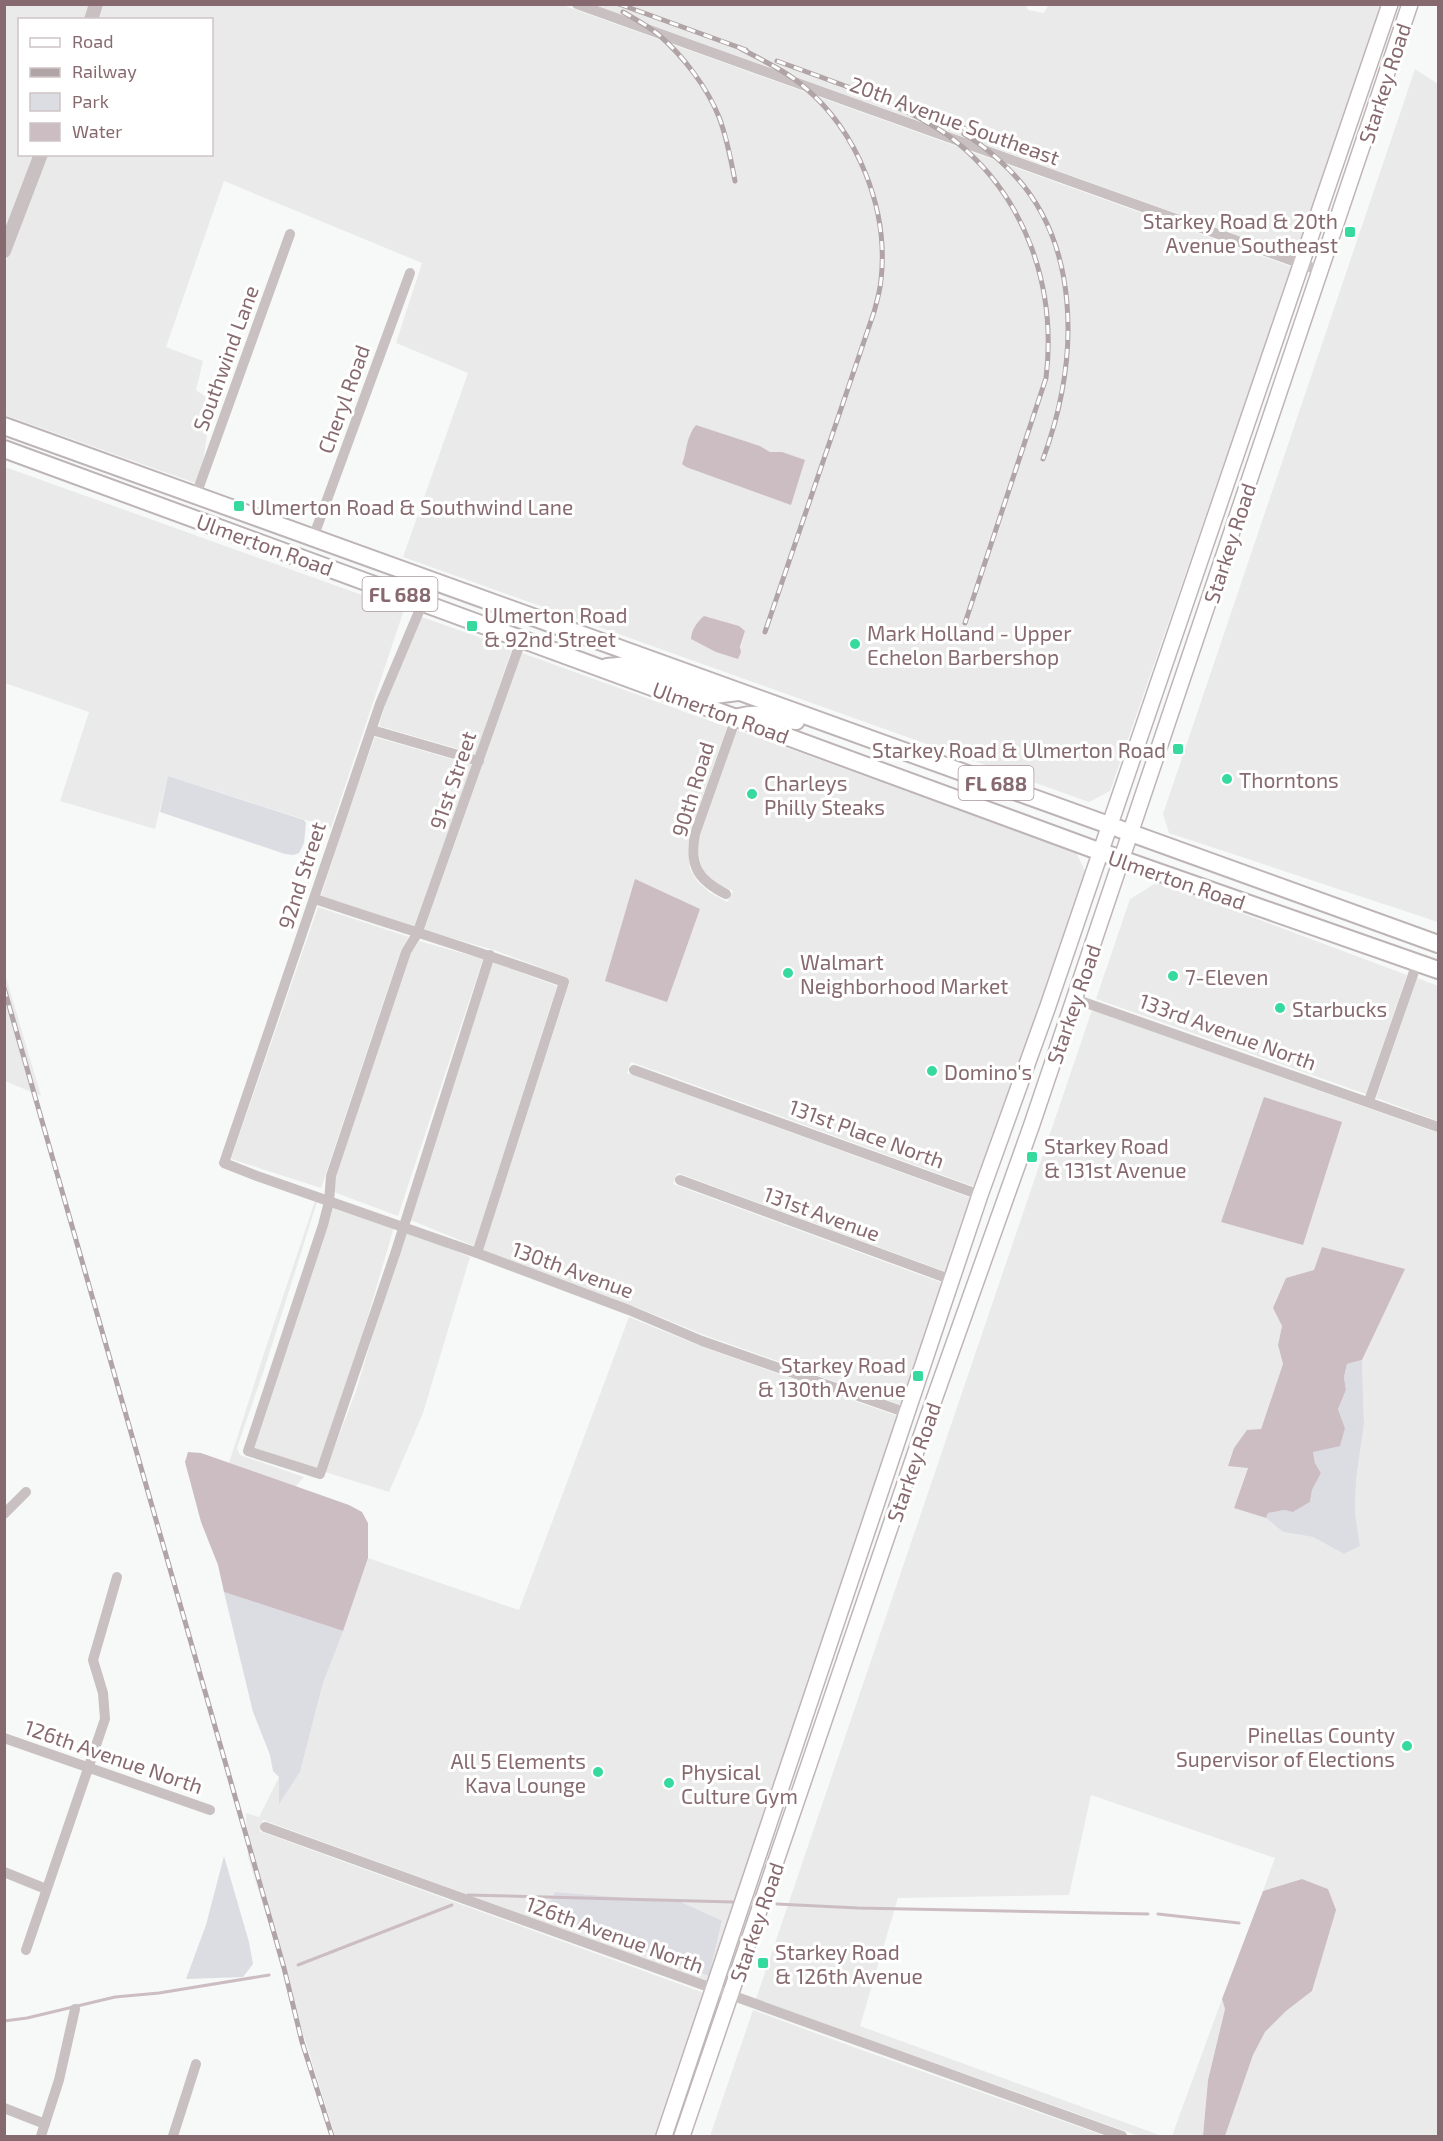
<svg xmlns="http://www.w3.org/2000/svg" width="1443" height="2141" viewBox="0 0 1443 2141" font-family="'Exo 2',sans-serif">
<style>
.built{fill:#eaeaea;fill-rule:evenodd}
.green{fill:#dcdce3}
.water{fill:#ccbdc2}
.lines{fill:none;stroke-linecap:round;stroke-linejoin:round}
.stream{stroke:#ccbdc2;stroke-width:3}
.secondary-casing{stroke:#bfb5b7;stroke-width:18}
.primary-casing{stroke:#bdb4b6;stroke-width:20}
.minor{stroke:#c9c0c2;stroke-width:10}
.tertiary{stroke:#c9c0c2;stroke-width:14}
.secondary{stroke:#fff;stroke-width:15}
.primary{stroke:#fff;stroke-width:16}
.rail-casing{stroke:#b0a4a6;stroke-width:5}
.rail{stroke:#fff;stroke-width:3;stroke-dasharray:9;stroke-linecap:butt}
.poi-dot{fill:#37da9e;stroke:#fff;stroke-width:2}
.labels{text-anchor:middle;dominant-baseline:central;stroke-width:6;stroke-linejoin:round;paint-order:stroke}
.shield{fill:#fff;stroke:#ab979a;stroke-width:1.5}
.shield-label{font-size:20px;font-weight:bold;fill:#876a6f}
.street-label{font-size:21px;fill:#876a6f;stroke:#fff}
.poi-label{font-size:21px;fill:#876a6f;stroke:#fff;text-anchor:start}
</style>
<rect width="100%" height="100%" fill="#f7f9f9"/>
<g class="built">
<path d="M560,4L1292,267L1110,791L1089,802L403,557L468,373L396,343L422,263L224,181L166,347L203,361L196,390L212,401L203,462L195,483L5,415L4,266L46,155L212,154V20L96,19L102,5ZM696,425L760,446L770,452H782L682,464L690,433ZM745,631L738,659L691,635Z"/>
<path d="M1025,4L1028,10L1044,13L1049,4L1384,5L1296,256L595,5Z"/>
<path d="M5,5H91L85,19L20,20V154L35,155L5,236Z"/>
<path d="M1415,69L1438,84V922L1169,833L1163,814Z"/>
<path d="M5,467L404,610L331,828L168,776L155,829L60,801L89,712L5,683Z"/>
<path d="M422,617L512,649L476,754L379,726L385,705Z"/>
<path d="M522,653L727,727L690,832L688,846L690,869L697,881L709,892L727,902L733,891L714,882L706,874L700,865L698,846L700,835L737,730L1076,852L1086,873L978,1188L631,1062L627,1073L974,1199L949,1273L678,1173L673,1184L945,1284L904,1406L704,1335L631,1305L483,1250L569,984L566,977L497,951L424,930Z"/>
<path d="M375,737L472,765L414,927L321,896L347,815Z"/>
<path d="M1158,882L1407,975L1366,1094L1096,999L1130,899Z"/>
<path d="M318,907L409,937L401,950L321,1188L231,1159Z"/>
<path d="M419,941L483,959L398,1216L331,1191L410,955Z"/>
<path d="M493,962L557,986L474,1246L408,1219Z"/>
<path d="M5,974L41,1096L5,1081Z"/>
<path d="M1417,978L1438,986V1121L1376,1098Z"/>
<path d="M1092,1010L1438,1133V2136H1225L1253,2055L1265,2032L1286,2011L1312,1991L1335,1910L1328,1889L1302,1879L1263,1891L1275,1858L1091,1795L1069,1895L898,1898L860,2026L1162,2136H1139L756,1999ZM1404,1269L1362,1360L1364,1424L1356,1480L1355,1513L1360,1546L1344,1554L1313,1537L1283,1532L1266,1518L1234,1508L1283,1364L1278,1345L1282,1326L1273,1308L1315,1270Z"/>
<path d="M318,1199L267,1361L237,1448L240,1455L304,1477L295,1487L229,1463L265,1350L315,1201Z"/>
<path d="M327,1202L394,1227L347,1388L316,1469L249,1446Z"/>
<path d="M404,1230L470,1257L423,1413L389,1492L325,1472L356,1391Z"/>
<path d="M629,1317L700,1346L900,1417L711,1983L263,1820L259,1831L707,1994L657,2136H335L248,1857L246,1813L259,1817L279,1777V1803L300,1772L323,1683L368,1558L519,1610ZM555,1892L681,1902L722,1922L709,1975L546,1912Z"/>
<path d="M1222,1999L1225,2009L1208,2080L1203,2136H1172Z"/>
<path d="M753,2010L859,2049L1105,2136H710Z"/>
</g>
<g class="green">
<path d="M168,776L304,820L306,823L304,843L299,853L293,855L285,854L160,812Z"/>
<path d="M1362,1360L1364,1424L1356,1480L1355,1513L1360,1546L1344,1554L1313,1537L1283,1532L1266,1518L1267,1513L1284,1510L1293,1512L1310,1502L1312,1490L1321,1473L1315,1463L1313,1452L1345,1428L1338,1409L1346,1390L1344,1377L1347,1364Z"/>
<path d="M224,1592L343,1631L323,1683L300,1772L279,1804V1777L273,1771L270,1755L253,1712Z"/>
<path d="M224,1856L249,1942L253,1964L243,1977L186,1979L206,1925Z"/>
<path d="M555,1892L681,1902L722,1921L709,1976L545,1912Z"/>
</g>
<g class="water">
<path d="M696,425L760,446L770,452H782L805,460L791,505L686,467L682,464C687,451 686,436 696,425Z"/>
<path d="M704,616L739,626L745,631L740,647L741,652L738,659L716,652L691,639C691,630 698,621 704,616Z"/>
<path d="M635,879L700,909L667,1002L605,981Z"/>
<path d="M1264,1097L1342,1122L1303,1245L1221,1222Z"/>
<path d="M1322,1247L1405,1269L1362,1360L1347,1364L1344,1377L1346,1390L1338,1409L1345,1428L1340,1446L1313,1452L1315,1463L1321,1473L1312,1490L1310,1502L1293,1512L1284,1510L1268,1513L1266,1518L1234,1508L1248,1468L1228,1466L1234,1448L1247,1430L1261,1429L1283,1364L1278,1345L1282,1326L1273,1308L1286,1278L1314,1270Z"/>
<path d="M188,1452L201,1453L349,1505L362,1512L368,1523V1558L343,1631L224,1592L218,1565L201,1522L185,1462Z"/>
<path d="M1302,1879L1328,1889L1336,1910L1312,1991L1286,2011L1265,2032L1253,2055L1225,2136H1203L1208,2080L1225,2009L1222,1999L1263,1891Z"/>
</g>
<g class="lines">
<g class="stream">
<path d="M468,1895L733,1902"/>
<path d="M777,1904L858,1908L1148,1914"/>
<path d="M1158,1914L1239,1923"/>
<path d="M298,1965L452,1905"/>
<path d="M4,2021L27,2018L115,1997L159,1993L269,1975"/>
</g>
<defs>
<g id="secondary">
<path d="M664,2136L980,1195L1048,1006L1390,4"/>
<path d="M682,2136L925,1425L1032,1124L1410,4"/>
</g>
<g id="primary">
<path d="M4,426L1438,944"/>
<path d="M4,449L1101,852L1438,970"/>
<path d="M607,667L628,665L714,695L738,692"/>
<path d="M739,717C762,711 774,719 796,721"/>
</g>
</defs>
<use href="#secondary" class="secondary-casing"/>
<use href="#primary" class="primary-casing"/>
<g class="minor">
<path d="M577,4L1321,271"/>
<path d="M196,495L290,234"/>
<path d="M313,538L410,273"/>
<path d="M423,602L380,704L224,1163L257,1176L477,1253L629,1310L702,1341L907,1413"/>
<path d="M372,730L479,761"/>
<path d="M726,894C698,880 689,866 695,834L736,718"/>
<path d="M315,899C398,927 482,952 564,982L477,1253"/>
<path d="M490,955L396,1251L320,1474L248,1451L323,1225L329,1202L331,1176L406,952L417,934L522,638"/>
<path d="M1075,999L1438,1127"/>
<path d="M634,1070L980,1195"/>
<path d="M1369,1101L1417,963"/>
<path d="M680,1180L952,1280"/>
<path d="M4,1514L26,1492"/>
<path d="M4,1738L210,1810"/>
<path d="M265,1827L1122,2136"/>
<path d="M4,1872L46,1889"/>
<path d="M26,1950L105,1719L103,1693L93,1660L117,1577"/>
<path d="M4,2108L45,2124"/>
<path d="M41,2136L59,2080L75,2009"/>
<path d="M173,2136L196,2064"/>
</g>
<g class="tertiary">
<path d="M91,20L96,4"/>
<path d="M4,251L41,154"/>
</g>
<use href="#secondary" class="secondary"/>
<use href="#primary" class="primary"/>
<defs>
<g id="rail">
<path d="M619,4L746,50"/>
<path d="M623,12C635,19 648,26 659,35C683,56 707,87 719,117C727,138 731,160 735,181"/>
<path d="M740,48C761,60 785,70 803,86C858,131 889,210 881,280C880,291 877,301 874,312L765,632"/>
<path d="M777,61L881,99"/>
<path d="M873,96C900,109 930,121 954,140C1026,197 1057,288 1046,378L965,623"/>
<path d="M924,114L1003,142"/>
<path d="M964,134C977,141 989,151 1000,161C1085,236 1079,362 1043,459"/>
<path d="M4,988L284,1968L302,2042L332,2136"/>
</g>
</defs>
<use href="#rail" class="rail-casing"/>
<use href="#rail" class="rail"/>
</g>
<g class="poi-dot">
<rect x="1344" y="226" width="12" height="12" rx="3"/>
<rect x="233" y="500" width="12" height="12" rx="3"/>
<rect x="466" y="620" width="12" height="12" rx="3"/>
<circle cx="855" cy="644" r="6"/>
<rect x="1172" y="743" width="12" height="12" rx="3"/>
<circle cx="1227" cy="779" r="6"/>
<circle cx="752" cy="794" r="6"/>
<circle cx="788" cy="973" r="6"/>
<circle cx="1173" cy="976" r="6"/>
<circle cx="1280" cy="1008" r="6"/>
<circle cx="932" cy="1071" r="6"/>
<rect x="1026" y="1151" width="12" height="12" rx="3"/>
<rect x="912" y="1370" width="12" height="12" rx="3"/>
<circle cx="1407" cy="1746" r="6"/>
<circle cx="598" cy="1772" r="6"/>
<circle cx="669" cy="1783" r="6"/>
<rect x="757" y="1957" width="12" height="12" rx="3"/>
</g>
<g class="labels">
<g class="shield">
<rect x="362.5" y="577" width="75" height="34" rx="4.5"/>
<rect x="958.5" y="766" width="75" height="34" rx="4.5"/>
</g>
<g class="shield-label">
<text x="400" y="594">FL 688</text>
<text x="996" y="783">FL 688</text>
</g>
<g class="street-label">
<text transform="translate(1384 83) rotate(-72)">Starkey Road</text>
<text transform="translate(955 120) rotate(20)">20th Avenue Southeast</text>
<text transform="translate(225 358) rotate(-70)">Southwind Lane</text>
<text transform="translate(343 399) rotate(-70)">Cheryl Road</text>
<text transform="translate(1229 543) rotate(-72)">Starkey Road</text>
<text transform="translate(265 544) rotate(20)">Ulmerton Road</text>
<text transform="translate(721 712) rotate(20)">Ulmerton Road</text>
<text transform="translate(452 780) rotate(-71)">91st Street</text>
<text transform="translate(692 789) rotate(-73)">90th Road</text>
<text transform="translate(301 875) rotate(-72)">92nd Street</text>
<text transform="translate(1177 879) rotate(19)">Ulmerton Road</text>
<text transform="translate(1073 1004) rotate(-71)">Starkey Road</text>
<text transform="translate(1228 1031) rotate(20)">133rd Avenue North</text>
<text transform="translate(867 1133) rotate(20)">131st Place North</text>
<text transform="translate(822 1213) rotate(20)">131st Avenue</text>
<text transform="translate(573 1269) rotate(20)">130th Avenue</text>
<text transform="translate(913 1462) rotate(-71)">Starkey Road</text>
<text transform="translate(114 1756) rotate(19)">126th Avenue North</text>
<text transform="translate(756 1922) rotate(-71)">Starkey Road</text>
<text transform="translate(615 1934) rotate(20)">126th Avenue North</text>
</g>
<g class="poi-label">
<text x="1338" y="220" text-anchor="end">Starkey Road &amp; 20th<tspan x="1338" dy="24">Avenue Southeast</tspan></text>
<text x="251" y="506">Ulmerton Road &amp; Southwind Lane</text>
<text x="484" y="614">Ulmerton Road<tspan x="484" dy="24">&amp; 92nd Street</tspan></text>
<text x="867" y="632">Mark Holland - Upper<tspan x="867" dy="24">Echelon Barbershop</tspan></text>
<text x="1166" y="749" text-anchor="end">Starkey Road &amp; Ulmerton Road</text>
<text x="1239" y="779">Thorntons</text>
<text x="764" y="782">Charleys<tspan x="764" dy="24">Philly Steaks</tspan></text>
<text x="800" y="961">Walmart<tspan x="800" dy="24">Neighborhood Market</tspan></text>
<text x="1185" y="976">7-Eleven</text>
<text x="1292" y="1008">Starbucks</text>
<text x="944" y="1071">Domino's</text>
<text x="1044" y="1145">Starkey Road<tspan x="1044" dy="24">&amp; 131st Avenue</tspan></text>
<text x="906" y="1364" text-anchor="end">Starkey Road<tspan x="906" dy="24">&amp; 130th Avenue</tspan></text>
<text x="1395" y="1734" text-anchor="end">Pinellas County<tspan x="1395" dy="24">Supervisor of Elections</tspan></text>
<text x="586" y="1760" text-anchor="end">All 5 Elements<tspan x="586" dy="24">Kava Lounge</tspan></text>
<text x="681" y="1771">Physical<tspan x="681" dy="24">Culture Gym</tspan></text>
<text x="775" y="1951">Starkey Road<tspan x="775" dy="24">&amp; 126th Avenue</tspan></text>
</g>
</g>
<rect width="1443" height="2141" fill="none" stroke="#876a6f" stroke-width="12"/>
<rect x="18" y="18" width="195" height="138" fill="#ffffff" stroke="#cfc3c5" stroke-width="1.5"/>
<rect x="30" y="38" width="30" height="9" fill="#ffffff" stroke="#cfc3c5" stroke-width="1.5"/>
<text x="72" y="48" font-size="18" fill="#876a6f">Road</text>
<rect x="30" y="68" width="30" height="9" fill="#b0a4a6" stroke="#cfc3c5" stroke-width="1.5"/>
<text x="72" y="78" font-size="18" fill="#876a6f">Railway</text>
<rect x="30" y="93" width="30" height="18" fill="#dcdce3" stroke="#cfc3c5" stroke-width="1.5"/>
<text x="72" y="108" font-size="18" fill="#876a6f">Park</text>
<rect x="30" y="123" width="30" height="18" fill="#ccbdc2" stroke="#cfc3c5" stroke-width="1.5"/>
<text x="72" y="138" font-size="18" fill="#876a6f">Water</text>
</svg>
